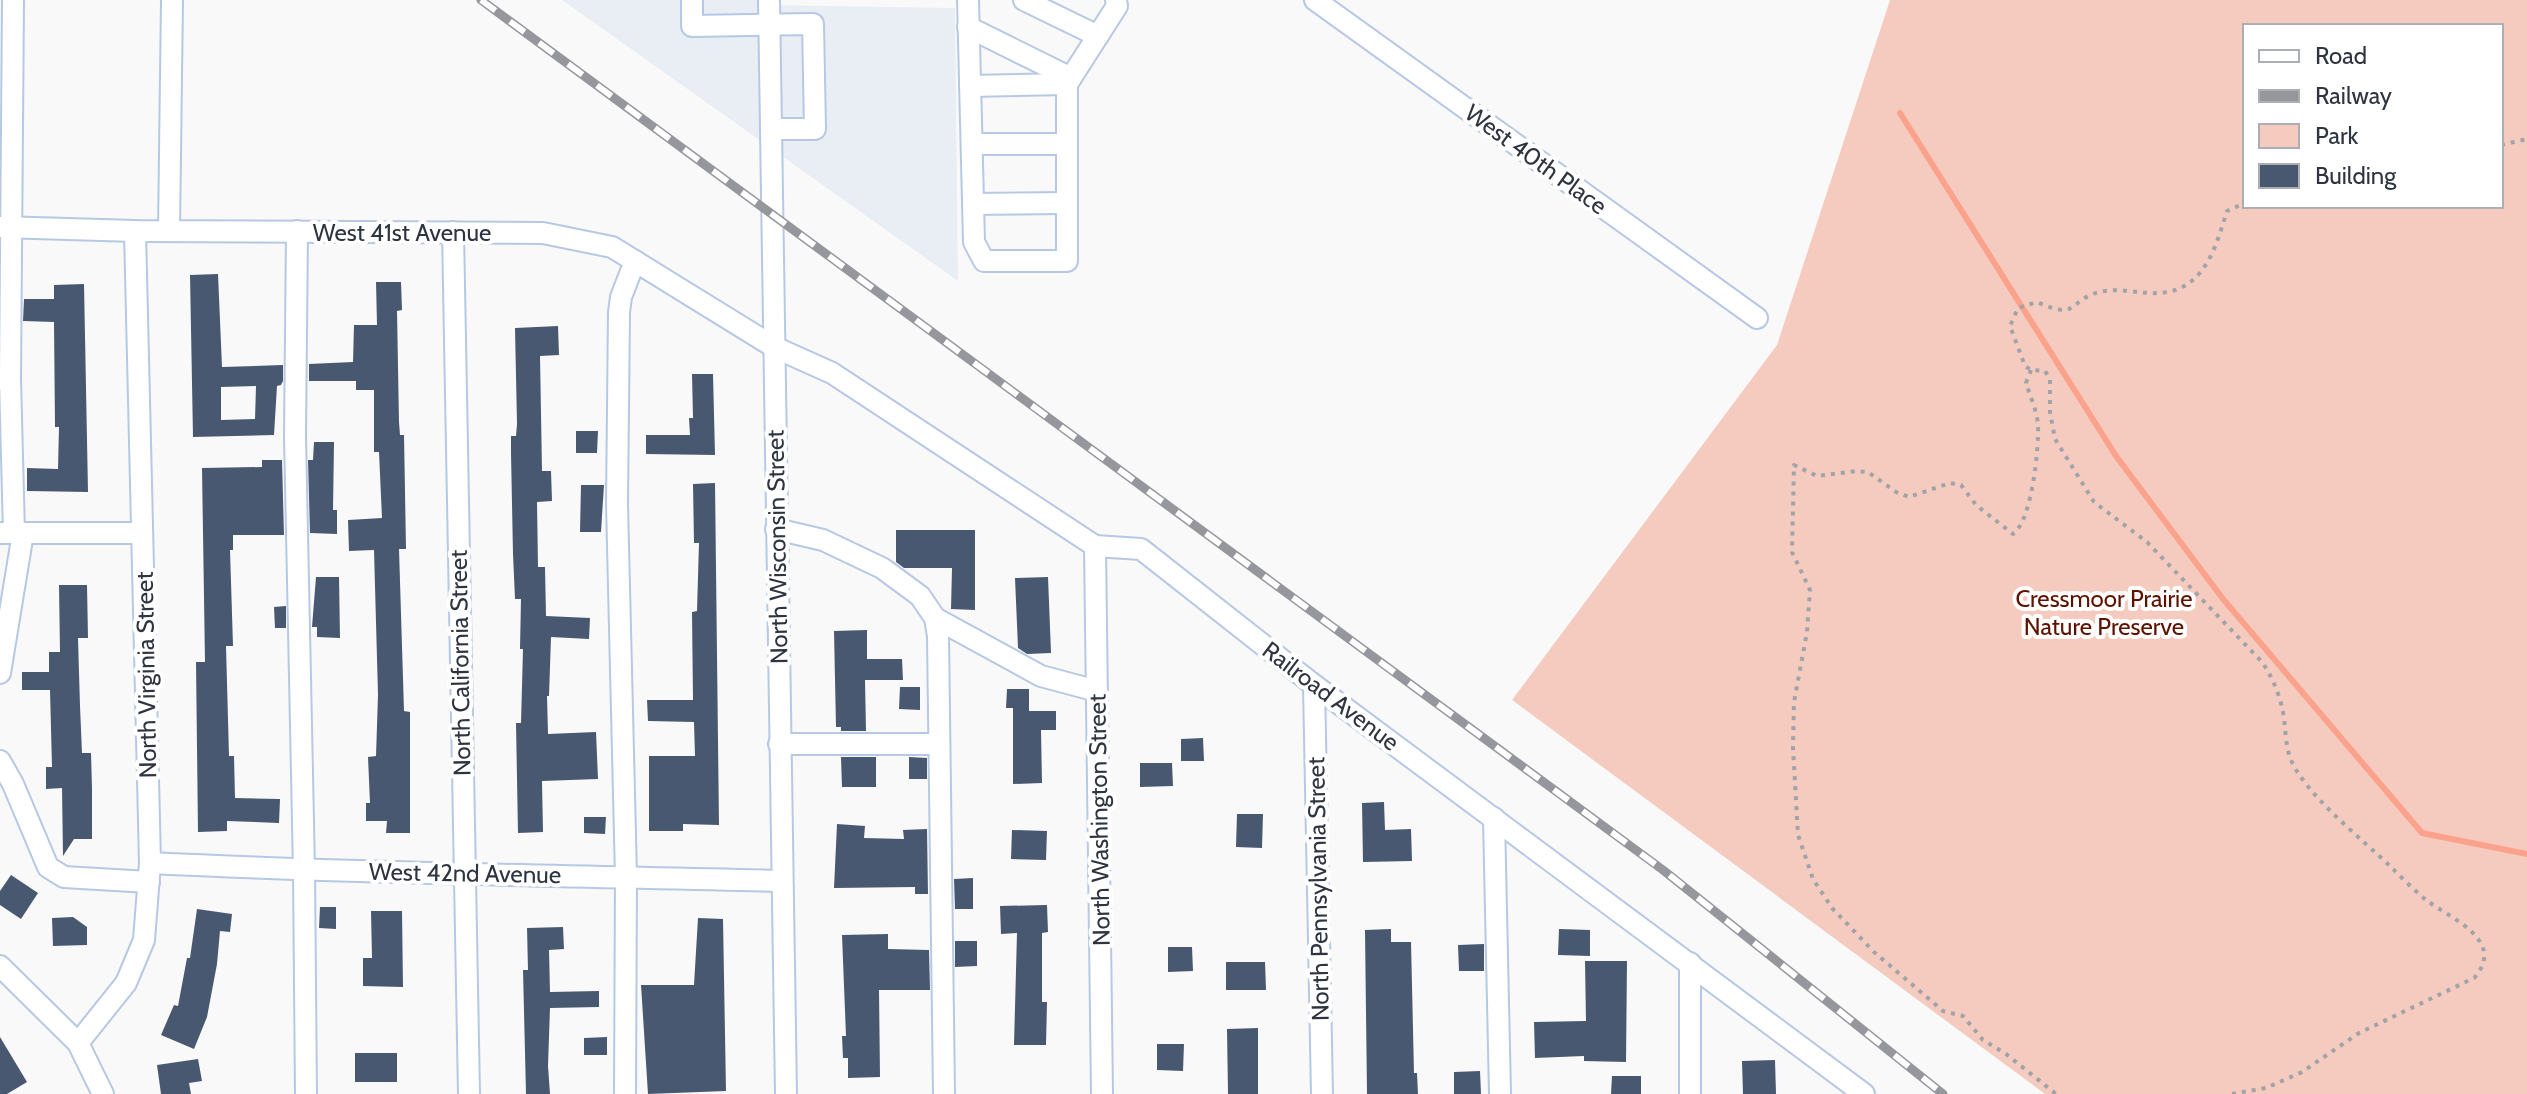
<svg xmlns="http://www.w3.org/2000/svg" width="2527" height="1094" viewBox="0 0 2527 1094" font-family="Cabin,sans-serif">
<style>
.built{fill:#e9eef5}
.green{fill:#f6cbbf;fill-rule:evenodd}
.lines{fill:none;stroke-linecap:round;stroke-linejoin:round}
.stream{stroke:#faa28c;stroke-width:6}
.building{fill:#495871;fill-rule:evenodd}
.minor-casing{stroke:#b7c8e5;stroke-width:24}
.path{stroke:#a0a3a8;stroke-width:4;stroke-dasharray:4 6;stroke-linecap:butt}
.minor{stroke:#fff;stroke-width:20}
.rail-casing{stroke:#95979d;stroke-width:9}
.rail{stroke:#fff;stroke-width:6;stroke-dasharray:18;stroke-linecap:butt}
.labels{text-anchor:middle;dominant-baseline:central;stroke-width:8;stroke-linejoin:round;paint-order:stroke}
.street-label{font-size:24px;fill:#2e3440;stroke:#fff}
.park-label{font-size:24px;fill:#5e1200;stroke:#fff}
</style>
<rect width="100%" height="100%" fill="#f9f9f9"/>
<path class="built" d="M562,0H765L766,5L955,8L958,281Z"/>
<path class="green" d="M1890,0H2527V1094H2045L1512,700L1777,345ZM2501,26V206H2245V26Z"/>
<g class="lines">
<path class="stream" d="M1900,113L2116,456L2223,599L2422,833L2527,854"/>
</g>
<g class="building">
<path d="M218,274L222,367L283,365V381L281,385L277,386L274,435L193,437L190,275ZM256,386L255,419L221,420V387Z"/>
<path d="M376,282H401L402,310L397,311L399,422L400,435H404L406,549H399L404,711L410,712V833H386L387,821H366V803H370L368,757L376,756L378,695L374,550L349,551L348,520L382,518L379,452H374V390H356V381H309V364L353,362L354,325H377Z"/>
<path d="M84,284L88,492L27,491V468L58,469L59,427H55L54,322L23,321L24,299H54V285Z"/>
<path d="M558,326L559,355L540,356L542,471H551L552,501L537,502L538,567H545L546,616L590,618L589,639L551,637L549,696H547L548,734L596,732L598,779L542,781L543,832L518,833L516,723H521L523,649H520L521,599H515L513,554L511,453V436H516L517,424L515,328Z"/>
<path d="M692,374H713L715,455L646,454V435H690L689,418H693Z"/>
<path d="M576,431H598L597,453H576Z"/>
<path d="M314,442H334L333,510H337V534L310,533L308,460H313Z"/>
<path d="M262,460H282L284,535H233V550H230L233,646H226L229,756H234L235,798L280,799L279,823L227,821V831L198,832L196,662H205L202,468L262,467Z"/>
<path d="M715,483L719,825L683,824V831H649V756H695L694,722L648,721L647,700H693L692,612L697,611L699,543H694L693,484Z"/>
<path d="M581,485H604L601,532H580Z"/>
<path d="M896,530H975V610L951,609L952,568H904L896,562Z"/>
<path d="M316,577H339L340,638L317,637V627H312Z"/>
<path d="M1048,577L1051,653L1027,654L1018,648L1015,578Z"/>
<path d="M59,585H87L88,638H78L80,706L82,753H91L92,788V839H74L63,856L62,788L46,789V767H52L50,690H22V672H49V652H60Z"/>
<path d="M286,606V628H275L274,607Z"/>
<path d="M867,630V659H902L903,680H865L866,731H841V727H836L834,631Z"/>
<path d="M900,687H920V710L899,709Z"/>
<path d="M1007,689H1029V711H1056V730H1041L1042,783L1013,784V708H1006Z"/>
<path d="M1203,738L1204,761H1181V739Z"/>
<path d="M841,757H876V787H842Z"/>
<path d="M909,757L927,758V779H909Z"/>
<path d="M1140,763H1172L1173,786L1140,787Z"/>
<path d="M1384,802L1385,830L1411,829L1412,861L1363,862L1362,803Z"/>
<path d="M1237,814H1263L1262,848L1236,847Z"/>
<path d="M584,817H606L605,834L584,833Z"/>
<path d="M837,824L865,826L864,838L904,839L903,830L927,829L928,894H915V887L834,888Z"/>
<path d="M1012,830L1047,831L1046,860L1011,859Z"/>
<path d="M11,875L38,893L21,919L0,905V891Z"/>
<path d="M973,878V909H955L954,879Z"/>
<path d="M1047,905L1048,932L1042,933V1002H1047L1046,1045H1014L1017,933L1001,934L1000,906Z"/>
<path d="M320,907H336V929L319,928Z"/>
<path d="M197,909L232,914L230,932L220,931L217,964L207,1017L194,1049L161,1035L174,1005L178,1006L187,958H190Z"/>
<path d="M371,911H402L403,987L363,986V958H372Z"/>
<path d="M73,917L87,927V945L53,946L52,918Z"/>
<path d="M698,918L723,919L726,1091L648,1094L641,985H694Z"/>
<path d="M563,927L564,949L549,950L550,992L599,991V1007L550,1008L548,1066L550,1094H526L523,970H528L527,928Z"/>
<path d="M1391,929V942H1411L1414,1073H1417L1418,1094H1367L1365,930Z"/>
<path d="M1559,929L1590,930V956L1558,955Z"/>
<path d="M888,934V949L929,950L930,990H879L880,1077L848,1078V1058H843L842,1036H846L842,935Z"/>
<path d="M955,941H977V966L955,967Z"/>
<path d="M1484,944V971H1459L1458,945Z"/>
<path d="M1168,947H1192L1193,971L1168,972Z"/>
<path d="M1585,961H1627L1626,1062L1584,1061V1056L1535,1058L1534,1022L1586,1021Z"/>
<path d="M1226,962H1265L1266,990H1226Z"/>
<path d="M1258,1028V1094H1228L1227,1029Z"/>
<path d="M0,1037L27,1082L7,1094H0Z"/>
<path d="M607,1037V1055H584V1038Z"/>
<path d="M1157,1044H1184L1183,1071L1157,1070Z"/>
<rect x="355" y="1053" width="42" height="29"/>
<path d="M198,1059L202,1081L189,1083L191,1094H161L157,1065Z"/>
<path d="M1775,1060L1776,1094H1743L1742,1061Z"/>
<path d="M1480,1071L1481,1094H1454V1072Z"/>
<path d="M1612,1076H1641V1094H1611Z"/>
</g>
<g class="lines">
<defs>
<g id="minor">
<path d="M692,0V26L813,24L815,129H771"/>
<path d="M769,0L786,1094"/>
<path d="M968,0L974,242L984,261H1067V84L1117,6L1116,0"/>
<path d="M1024,0L1098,36"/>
<path d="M1315,0L1757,318"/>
<path d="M968,27L1071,78"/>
<path d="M970,86L1067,84"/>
<path d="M972,144H1067"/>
<path d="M973,204L1067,203"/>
<path d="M0,227L135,231L543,233L612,247L774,347L832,373L1095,546L1141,549L1314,685L1864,1094"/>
<path d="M169,231L172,0"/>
<path d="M297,231L295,436L304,871L306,1094"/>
<path d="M453,232L469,1094"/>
<path d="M0,379H10L14,533"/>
<path d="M10,379L13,0"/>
<path d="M776,529L823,540L882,568L920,596L935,618L938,636L944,1094"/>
<path d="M0,533H142"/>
<path d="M1095,546L1102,1094"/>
<path d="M935,618L1041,676L1097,691"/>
<path d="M0,673L23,533"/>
<path d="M1314,685L1322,1094"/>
<path d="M779,744H938"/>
<path d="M0,761L13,784L48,867L64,877L149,882"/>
<path d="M1494,818L1500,1094"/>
<path d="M150,863C360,873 571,876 781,881"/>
<path d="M1690,963V1094"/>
<path d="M0,966L78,1043"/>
<path d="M103,1094L78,1043L126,983L144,940L150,863L135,231"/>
<path d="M625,1094L626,877L617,504L619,312L621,297L635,261"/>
</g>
</defs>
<use href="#minor" class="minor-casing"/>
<g class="path">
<path d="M2501,145L2527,139"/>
<path d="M2031,370L2026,383C2030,396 2037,411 2038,425C2039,448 2032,521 2013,534L1976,505L1961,485L1950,483L1909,497L1896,492L1868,472L1856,471L1817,476L1794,465L1792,552L1810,590L1807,632L1794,702L1793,748L1798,835L1813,879L1832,908L1874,952L1943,1011L1963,1016L1983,1040L2006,1054L2056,1094"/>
<path d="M2232,1094L2266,1088L2302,1072L2359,1033L2474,978C2507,941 2452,919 2426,900C2414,890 2402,878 2391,867C2363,840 2306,795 2291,760C2285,745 2286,729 2283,712C2280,696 2272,676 2262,662L2147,542L2094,502L2055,439L2050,412V379L2045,371L2031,370L2025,366L2010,326L2018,308L2037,302C2079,321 2067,301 2099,292C2115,288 2133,292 2149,293C2202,296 2214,253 2227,211L2245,203"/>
</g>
<use href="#minor" class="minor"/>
<defs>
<path id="rail" d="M481,0L1663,870L1943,1094"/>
</defs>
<use href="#rail" class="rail-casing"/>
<use href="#rail" class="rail"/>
</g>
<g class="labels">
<g class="street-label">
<text transform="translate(1536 159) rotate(36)">West 40th Place</text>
<text x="402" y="232">West 41st Avenue</text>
<text transform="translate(777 547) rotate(-91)">North Wisconsin Street</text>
<text transform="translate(460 663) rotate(-91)">North California Street</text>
<text transform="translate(146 675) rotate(-91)">North Virginia Street</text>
<text transform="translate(1331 696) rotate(37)">Railroad Avenue</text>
<text transform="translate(1099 820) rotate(-91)">North Washington Street</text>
<text transform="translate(465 873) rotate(1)">West 42nd Avenue</text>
<text transform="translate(1318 889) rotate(-91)">North Pennsylvania Street</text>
</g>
<g class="park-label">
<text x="2104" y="598">Cressmoor Prairie<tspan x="2104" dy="28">Nature Preserve</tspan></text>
</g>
</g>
<rect x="2243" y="24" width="260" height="184" fill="#ffffff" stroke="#abaeb3" stroke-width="2"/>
<rect x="2259" y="50" width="40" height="12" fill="#ffffff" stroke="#abaeb3" stroke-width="2"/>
<text x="2315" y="64" font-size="24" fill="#2e3440">Road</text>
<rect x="2259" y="90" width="40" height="12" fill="#95979d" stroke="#abaeb3" stroke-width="2"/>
<text x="2315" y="104" font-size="24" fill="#2e3440">Railway</text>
<rect x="2259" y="124" width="40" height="24" fill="#f6cbbf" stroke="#abaeb3" stroke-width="2"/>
<text x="2315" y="144" font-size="24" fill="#2e3440">Park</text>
<rect x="2259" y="164" width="40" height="24" fill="#495871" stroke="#abaeb3" stroke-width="2"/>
<text x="2315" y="184" font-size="24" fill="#2e3440">Building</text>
</svg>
